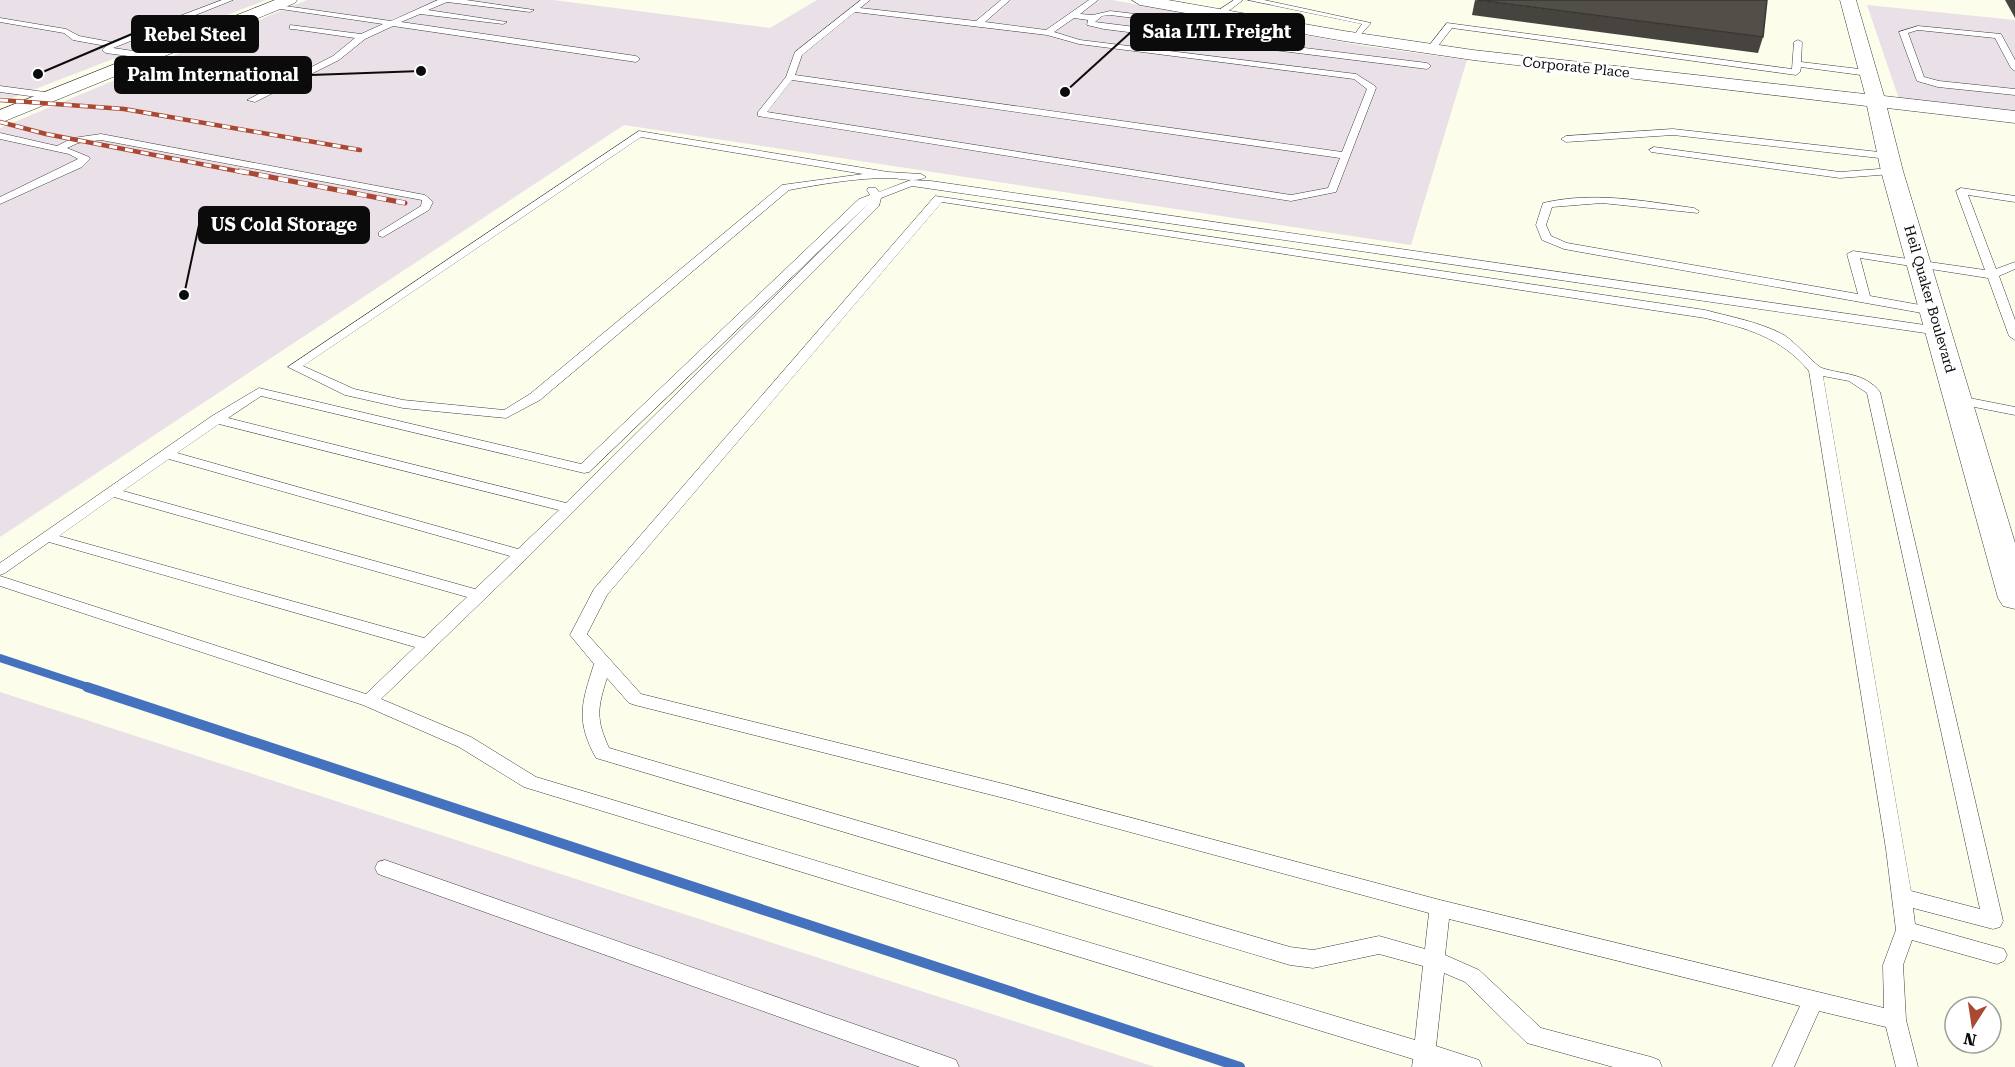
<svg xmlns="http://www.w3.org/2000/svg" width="2015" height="1067" viewBox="0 0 2015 1067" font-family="'Roboto Serif',serif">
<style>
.industrial{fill:#e9e0e8}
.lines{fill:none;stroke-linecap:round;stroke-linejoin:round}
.stream-far1{stroke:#4572be;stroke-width:8}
.stream{stroke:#4572be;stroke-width:10}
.lane-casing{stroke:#3e3e3e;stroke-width:1}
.street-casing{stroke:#3e3e3e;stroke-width:1}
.lane{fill:#fff;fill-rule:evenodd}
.street{fill:#fff;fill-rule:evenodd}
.rail-far1-casing{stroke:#ab4833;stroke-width:4.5}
.rail-casing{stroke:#ab4833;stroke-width:5}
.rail-far1{stroke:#fff;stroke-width:3;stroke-dasharray:8;stroke-linecap:butt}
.rail{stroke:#fff;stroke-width:4;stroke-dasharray:10;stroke-linecap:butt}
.wall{fill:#47443f}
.building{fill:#524f49;stroke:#393733;stroke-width:1.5}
.labels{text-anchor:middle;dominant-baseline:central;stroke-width:6;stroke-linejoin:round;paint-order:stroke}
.far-street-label{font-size:14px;fill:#0b0b0b;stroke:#fff}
.leader{fill:none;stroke:#0b0b0b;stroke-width:2}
.callout-dot{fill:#0b0b0b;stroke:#fff;stroke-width:2}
.callout{fill:#0b0b0b;stroke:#0b0b0b;stroke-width:2}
.callout-label{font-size:18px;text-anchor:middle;font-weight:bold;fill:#fff}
</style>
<rect width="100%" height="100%" fill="#fcfdeb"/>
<g class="industrial">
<path d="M0,0H266L12,98L0,97Z"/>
<path d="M307,0H553L770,28L817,0H1112L1364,46L1467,60L1411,245L624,125L0,537V128Z"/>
<path d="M1867,5L2015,20V112L1899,99Z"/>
<path d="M0,692L1155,1067H0Z"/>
</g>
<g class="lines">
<path class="stream-far1" d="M0,658L91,688"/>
<path class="stream" d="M87,687L1240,1067"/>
<defs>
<g id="lane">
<path d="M222,0H233L113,48L154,54L155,56L151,59L106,53L102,50L106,46L73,40L64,33L0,22V18L66,29L79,36L111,42Z"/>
<path d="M438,0H466L534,10L530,12L447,2L428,10L507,22L503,24L420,14L401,22L636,56L640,59L636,62L393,26L365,39L339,60L255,102L247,100L333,56L355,38L293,29H290V25L361,34L383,24L274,8L270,6L271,4L391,21Z"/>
<path d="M861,0H870L860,8L976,21L1001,0H1010L985,22L1046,30L1089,0H1098L1080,14L1093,15L1110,11L1244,27L1248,29L1239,40L1427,63L1431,66L1427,69L1104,29L1087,25L1088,20L1074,18L1054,32L1080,40L1356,74L1375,86L1376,88L1336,192L1291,201L758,116V112L786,77L795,52ZM855,12L1047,35L1079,44L1354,79L1367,89L1342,152L795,75L802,55ZM1110,15L1238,31L1231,39L1095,22L1102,16ZM792,80L1340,158L1328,188L1291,195L767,112Z"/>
<path d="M1234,0H1243L1222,16H1216V12Z"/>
<path d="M1248,0H1264L1371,23L1356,40L1352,38L1362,24Z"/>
<path d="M1447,23L1792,69L1794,42L1798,40L1802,42L1801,62L1868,70L1872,73L1868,76L1801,67L1800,72L1796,75L1452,28L1434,51H1428V47Z"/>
<path d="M1918,26L2001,34L2015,60V71L2011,68L1995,38L1918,30L1908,33L1924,77L1939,81L2015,89V95L1938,87L1917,81L1899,32Z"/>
<path d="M0,86L52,93L57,96L52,99L0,92Z"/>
<path d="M1673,129L1888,153L1893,156L1888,159L1673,135L1566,142L1561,139L1566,136Z"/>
<path d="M639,131L888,172L921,174L926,177C917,183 900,178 889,178C856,178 822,184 789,190L540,400L506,418L403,408L345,395L288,367ZM641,137L863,174L782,185L530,394L504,410L403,400L354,389L303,366Z"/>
<path d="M0,133L57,146L73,138L101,134L425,195L433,202L429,210L383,237L379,236V232L421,206L422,200L101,140L78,143L67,148L89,157L90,159L82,167L0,204V197L78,159L69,154L0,139Z"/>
<path d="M1654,147L1840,172L1892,168L1897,171L1892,174L1840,178L1651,152L1649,150Z"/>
<path d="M911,180L931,181L1939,327L1945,331L1939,335L912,186L881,198L879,206L527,558L381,699L471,737L536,777L1415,1040L1423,966L1379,954L1313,968L1290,965L596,758C575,720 582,702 594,664L570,635L594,589L935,196L1705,310C1731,317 1760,322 1784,335C1794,341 1817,367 1822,368C1843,375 1864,372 1880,392L2003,921L2000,927L1993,929L1913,908L1915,924L2004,949L2007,955L2004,961L1997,964L1912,940L1903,965L1906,1020L1918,1067H1896L1886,1027L1819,1011L1794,1067H1772L1800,1006L1449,919L1445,955L1479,970L1541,1028L1651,1057L1659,1060L1662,1067H1613L1527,1043L1465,982L1444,973L1436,1046L1479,1060L1482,1067H1412L1413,1059L524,787L459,747L363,705L0,586V576L366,694L415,647L49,542L5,573L0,575V563L212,416L259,388L581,464L859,199L870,195L867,190L868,188H876L879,192ZM870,202L566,503L228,418L261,396L584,473L589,472ZM942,202L1705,318C1746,328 1781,337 1809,371L1886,849L1896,930L1883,965L1884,1008L1440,900L1008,785L641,694L587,634L607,595ZM1823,376L1849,381L1867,393L1980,909L1911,891ZM219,424L559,510L518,549L177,453ZM169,459L510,556L475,589L123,491ZM114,497L467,597L424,638L59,536ZM607,678L629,703L635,705L1008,799L1429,913L1425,949L1379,936L1313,950L1290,947L609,748C596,719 597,709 607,678Z"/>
<path d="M1961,188L2015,196V202L1968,195L1996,269L2015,262V269L1999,276L2015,320V340L2009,336L1988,278L1860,258L1870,296L1937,308V314L1933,315L1564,249L1542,240L1536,225L1543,203C1594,191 1643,201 1694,208L1699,211L1698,213L1602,203L1552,207L1546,225L1551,236L1567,243L1858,294L1847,254L1853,251L1985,270L1956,191Z"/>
<path d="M1959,396L2015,407V415L1954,403L1952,400Z"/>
<path d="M385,860L948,1057L956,1060L959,1067H920L378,874L375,868L378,862Z"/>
</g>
<g id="street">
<path d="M275,0H297L295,3L0,123V110Z"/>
<path d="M1132,0H1168L1344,31L1473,50L1865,94L1840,0H1856L1884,96L2015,111V123L1887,108L1903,171L2015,543V609L2003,606L1998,598L1881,171L1867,106L1473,60L1344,41L1140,5Z"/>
</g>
</defs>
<use href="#lane" class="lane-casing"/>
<use href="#street" class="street-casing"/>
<use href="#lane" class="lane"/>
<use href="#street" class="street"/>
<defs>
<g id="rail-far1">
<path d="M0,100L124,109L360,150"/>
<path d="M0,122L46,134L247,173"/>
</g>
<path id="rail" d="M239,171L405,203"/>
</defs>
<use href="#rail-far1" class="rail-far1-casing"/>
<use href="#rail" class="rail-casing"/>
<use href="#rail-far1" class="rail-far1"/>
<use href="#rail" class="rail"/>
</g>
<g class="wall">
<path d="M1475,0L1763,37L1758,53L1472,15Z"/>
<path d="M2005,0H2015V18Z"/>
</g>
<path class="building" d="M1477,0H1767L1763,37Z"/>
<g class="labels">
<g class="far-street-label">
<text transform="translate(1576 67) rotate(6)">Corporate Place</text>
<text transform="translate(1930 299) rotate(74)">Heil Quaker Boulevard</text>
</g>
</g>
<path class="leader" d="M1065 92L1131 32M38 74L132 34M421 71L311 75M184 295L199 225"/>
<g class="callout-dot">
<circle cx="1065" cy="92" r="6"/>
<circle cx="38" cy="74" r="6"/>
<circle cx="421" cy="71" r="6"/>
<circle cx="184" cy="295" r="6"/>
</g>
<g class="callout">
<rect x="1131" y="14" width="173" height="36" rx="6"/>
<rect x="132" y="16" width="126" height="36" rx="6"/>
<rect x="115" y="57" width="196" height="36" rx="6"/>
<rect x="199" y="207" width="170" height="36" rx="6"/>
</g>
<g class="callout-label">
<text x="1217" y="38">Saia LTL Freight</text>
<text x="195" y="41">Rebel Steel</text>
<text x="213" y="81">Palm International</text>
<text x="284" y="231">US Cold Storage</text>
</g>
<g transform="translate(1973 1025) rotate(192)"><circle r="28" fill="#ffffff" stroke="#9d9d9d" stroke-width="1.5"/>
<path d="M0-4.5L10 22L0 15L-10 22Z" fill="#ab4833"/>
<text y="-9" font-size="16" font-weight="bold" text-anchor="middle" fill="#0b0b0b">N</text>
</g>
</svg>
